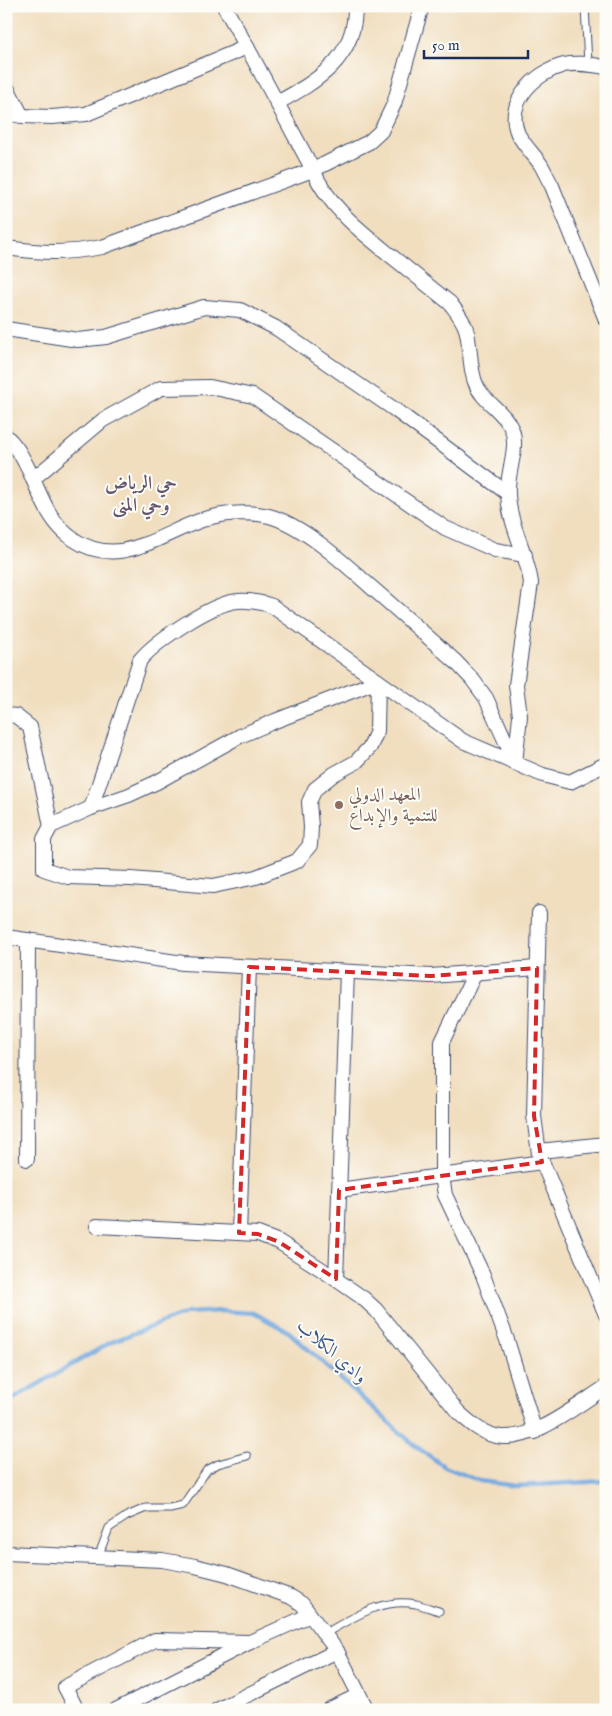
<svg xmlns="http://www.w3.org/2000/svg" width="612" height="1716" viewBox="0 0 612 1716" font-family="'IM FELL English',Amiri,serif">
<style>
.lines{fill:none;stroke-linecap:round;stroke-linejoin:round}
.stream{stroke:#71a7df;stroke-width:4.5}
.service-casing{stroke:#3b496d;stroke-width:9}
.minor-casing{stroke:#3b496d;stroke-width:16}
.service{stroke:#fff;stroke-width:7}
.minor{stroke:#fff;stroke-width:14}
.marked{fill:none;stroke:#d62828;stroke-width:4;stroke-dasharray:10 6;stroke-linejoin:round}
.education-dot{fill:#8d6e63;stroke:#fdfcf7;stroke-width:2}
.labels{text-anchor:middle;dominant-baseline:central;stroke-width:4;stroke-linejoin:round;paint-order:stroke}
.education-label{font-size:18px;fill:#785e54;stroke:#fdfcf7;text-anchor:start}
.neighbourhood-label{font-size:19px;font-weight:bold;fill:#64566f;stroke:#fdfcf7}
.water-label{font-size:19px;font-style:italic;fill:#39598b;stroke:#fdfcf7}
</style>
<rect width="100%" height="100%" fill="#fdfcf7"/>
<filter id="ink" filterUnits="userSpaceOnUse"><feTurbulence type="fractalNoise" baseFrequency=".02" numOctaves="2"/><feDisplacementMap in="SourceGraphic" scale="10" xChannelSelector="R" yChannelSelector="G"/><feConvolveMatrix kernelMatrix="1 2 1 2 8 2 1 2 1" color-interpolation-filters="sRGB"/></filter>
<filter id="wash" filterUnits="userSpaceOnUse"><feTurbulence type="fractalNoise" baseFrequency=".0096" numOctaves="4" result="noise"/><feDisplacementMap in="SourceGraphic" scale="20" xChannelSelector="R" yChannelSelector="G"/><feGaussianBlur stdDeviation="1.12" result="paint"/><feColorMatrix in="noise" values="0 0 0 0 0 0 0 0 0 0 0 0 0 0 0 0 0 1.4 0 .05"/><feComposite in="paint" operator="in"/></filter>
<g filter="url(#wash)">
<rect width="100%" height="100%" fill="#f1debf"/>
<g class="lines">
<path class="stream" d="M6,1403L111,1342L187,1313L222,1311L254,1313L289,1332L414,1445L445,1467L480,1481L516,1486L606,1481"/>
</g>
</g>
<g filter="url(#ink)">
<g class="lines">
<defs>
<g id="service">
<path d="M585,6L588,64"/>
<path d="M98,1557L109,1528L127,1516L146,1508H170L183,1505L207,1470L218,1464L247,1456"/>
<path d="M324,1634C353,1618 382,1597 416,1604C424,1606 432,1609 439,1611"/>
</g>
<g id="minor">
<path d="M224,6L247,47L313,170C329,207 359,230 390,255C410,271 430,287 450,303C456,311 463,319 466,329C471,346 469,365 475,382C482,402 505,411 512,430C519,448 506,475 508,494C509,525 527,552 531,583L516,685L520,716L515,763"/>
<path d="M606,67C591,65 578,62 564,65C536,72 504,102 518,134C524,145 534,155 541,165C545,172 548,179 552,186L606,320"/>
<path d="M6,86L22,116"/>
<path d="M277,103C317,81 356,59 355,6"/>
<path d="M6,113L22,116L52,117L86,114L247,47"/>
<path d="M6,248C43,253 65,254 102,247L313,170L369,142L381,131L394,104L422,6"/>
<path d="M6,329L78,340L106,337L204,307L240,310L276,328L394,409L507,493"/>
<path d="M6,436C12,442 18,449 22,457C39,486 44,519 73,539C120,571 160,533 205,519C224,513 249,511 269,516C303,525 344,563 371,587C400,612 428,637 456,662L472,679L486,698L514,760"/>
<path d="M33,479L103,420L161,388L210,387L253,396L445,528L495,550L525,555"/>
<path d="M378,681L377,731L370,747L356,762L334,774L315,789L309,802L311,827L310,845L297,861L256,877L213,886L131,879L68,877L44,869V839L51,826L91,808L129,795L157,782L240,736L275,721Z"/>
<path d="M6,715L16,716L30,727L51,826"/>
<path d="M91,808L140,660C157,640 212,603 238,601C251,600 260,602 272,606L463,741L543,775L570,782L606,764"/>
<path d="M539,913L534,1116L539,1154L606,1315"/>
<path d="M6,937L183,963L431,976L537,968"/>
<path d="M475,973L442,1042V1176L445,1195L483,1275L507,1340L535,1432"/>
<path d="M539,1151L606,1144"/>
<path d="M27,1159L28,940"/>
<path d="M339,1190L542,1162"/>
<path d="M97,1226L258,1234L279,1242L321,1269L363,1298L376,1310L458,1412C469,1422 481,1433 496,1436C531,1444 577,1405 606,1387"/>
<path d="M239,1233L249,967"/>
<path d="M336,1279L347,972"/>
<path d="M6,1553L162,1560L195,1566L227,1574L291,1597L302,1604L337,1651L367,1710"/>
<path d="M77,1710L65,1687L155,1640L250,1642"/>
<path d="M116,1710L250,1642L310,1615"/>
<path d="M217,1710L337,1651"/>
<path d="M328,1710L359,1695"/>
</g>
</defs>
<use href="#service" class="service-casing"/>
<use href="#minor" class="minor-casing"/>
<use href="#service" class="service"/>
<use href="#minor" class="minor"/>
</g>
</g>
<path class="marked" d="M249,967L431,976L537,968L534,1116L542,1162L339,1190L336,1279L279,1242L258,1234L239,1233Z"/>
<circle class="education-dot" cx="339" cy="805" r="5"/>
<g class="labels">
<g class="education-label">
<text x="349" y="795">المعهد الدولي<tspan x="349" dy="21">للتنمية والإبداع</tspan></text>
</g>
<g class="neighbourhood-label">
<text x="141" y="484">حي الرياض<tspan x="141" dy="22">وحي المنى</tspan></text>
</g>
<g class="water-label">
<text transform="translate(332 1352) rotate(41)">وادي الكلاب</text>
</g>
</g>
<rect width="612" height="1716" fill="none" stroke="#fdfcf7" stroke-width="25"/>
<path d="M424 50v8h104v-8" fill="none" stroke="#1b2f5e" stroke-width="2.5"/>
<text x="432" y="50" font-size="15" fill="#1b2f5e" stroke="#fdfcf7" stroke-width="4" paint-order="stroke">50 m</text>
</svg>
